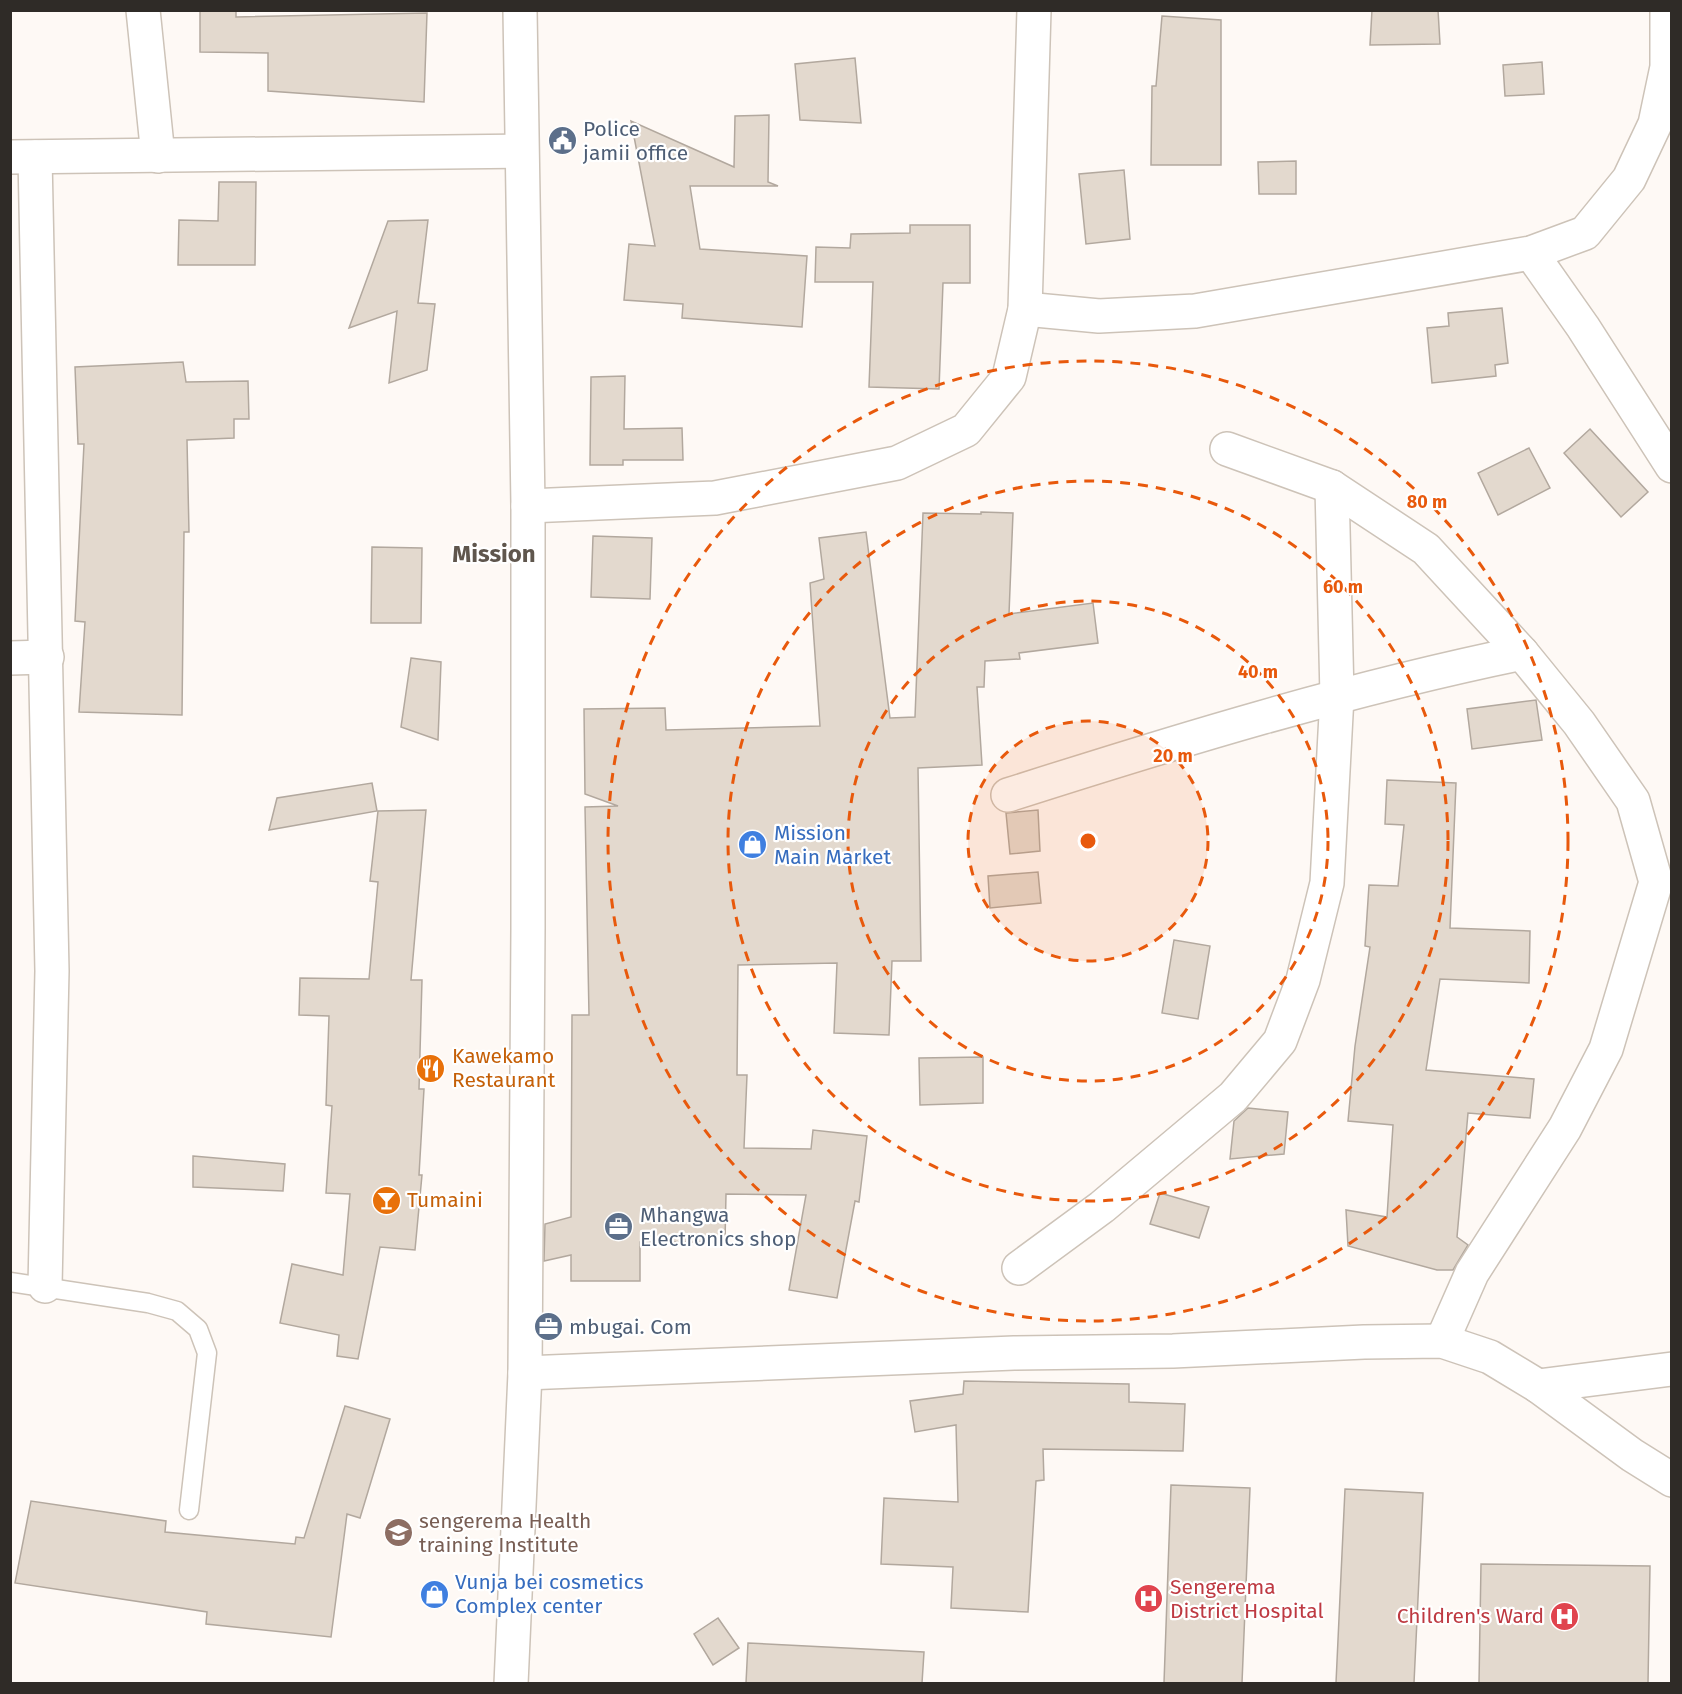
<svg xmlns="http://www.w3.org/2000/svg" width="1682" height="1694" viewBox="0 0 1682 1694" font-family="'Fira Sans',sans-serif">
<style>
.building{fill:#e3d9ce;stroke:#b2a89e;stroke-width:1.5}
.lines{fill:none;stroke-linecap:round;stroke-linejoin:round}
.service-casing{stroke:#cdc3b8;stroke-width:21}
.minor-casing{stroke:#cdc3b8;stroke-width:36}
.secondary-casing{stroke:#cdc3b8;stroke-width:36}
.service{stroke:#fff;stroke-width:18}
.minor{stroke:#fff;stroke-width:33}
.secondary{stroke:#fff;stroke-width:33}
.ring{fill:none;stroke:#e8590c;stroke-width:3;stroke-dasharray:10 8}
.labels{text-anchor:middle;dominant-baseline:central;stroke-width:4.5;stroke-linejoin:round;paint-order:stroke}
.service-label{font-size:21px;fill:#4e5e75;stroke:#fff;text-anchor:start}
.shop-label{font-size:21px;fill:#366cbe;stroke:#fff;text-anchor:start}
.food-label{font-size:21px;fill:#c56008;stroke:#fff;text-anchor:start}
.education-label{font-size:21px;fill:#785e54;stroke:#fff;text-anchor:start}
.health-label{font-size:21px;fill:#be3a42;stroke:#fff;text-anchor:start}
.quarter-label{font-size:24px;font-weight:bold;fill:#5f564d;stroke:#fff}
.centre{fill:#e8590c;stroke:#fff;stroke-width:3}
.ring-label{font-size:18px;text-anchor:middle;font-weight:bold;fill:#e8590c;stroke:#fff;stroke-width:4.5;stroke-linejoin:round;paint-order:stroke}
</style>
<rect width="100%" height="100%" fill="#fef9f5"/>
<g class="building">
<path d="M200,10H236V17L427,13L424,102L268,91V53L200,52Z"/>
<path d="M1372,10H1438L1440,44L1370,45Z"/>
<path d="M1162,16L1221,20V165H1151L1152,86H1156Z"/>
<path d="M855,58L861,123L800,120L795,64Z"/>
<path d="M1542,62L1544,94L1505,96L1503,65Z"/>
<path d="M769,115L768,182L778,186H690L700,249L807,256L802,327L682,318L683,304L624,300L629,244L655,246L631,121L734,167L735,116Z"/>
<path d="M1296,161V194H1259L1258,162Z"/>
<path d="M1124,170L1130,239L1086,244L1079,174Z"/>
<path d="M219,182H256L255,265H178L179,220L218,221Z"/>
<path d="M428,220L418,303L435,304L427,370L389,383L397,311L349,328L388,221Z"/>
<path d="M910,225H970V283H943L939,389L869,387L873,282H815L816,247L850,248L851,234L910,233Z"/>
<path d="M1502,308L1508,363L1495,365L1496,376L1432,383L1427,328L1449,326L1448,313Z"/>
<path d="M183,362L186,382L248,381L249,419H234V438L187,440L189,532H184L182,715L79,712L85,622L75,621L84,444H78L75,367Z"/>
<path d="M625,376L624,429L682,428L683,460H623V465H590L591,377Z"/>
<path d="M1590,429L1648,492L1621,517L1564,453Z"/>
<path d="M1529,448L1550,488L1498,515L1478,473Z"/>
<path d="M981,512L1013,513L1009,614L1093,603L1098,643L1019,653L1020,659L985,661L984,687H977L982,765L918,768L921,961H892L889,1035L834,1033L837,963L738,965L737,1075H747L744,1148L811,1149L813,1130L867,1136L859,1202L855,1201L837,1298L789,1290L806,1195L726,1194L725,1242H640V1281H571V1255L544,1261L545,1224L571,1217L572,1015H589L585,807L618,806L585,794L584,709L665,708L666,730L820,726L810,583L824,579L819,538L866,532L890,718L915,717L923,513L981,514Z"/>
<path d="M593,536L652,538L650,599L591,597Z"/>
<path d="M372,547L422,548L421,623H371Z"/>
<path d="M411,658L441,662L438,740L401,727Z"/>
<path d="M1536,700L1542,740L1472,749L1467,709Z"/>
<path d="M1387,780L1456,783L1450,928L1530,931L1529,983L1440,979L1426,1070L1534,1079L1530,1118L1468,1113L1457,1237L1468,1245L1453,1270H1437L1348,1246L1346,1210L1387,1217L1393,1125L1348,1121L1355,1046L1370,947L1365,946L1369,885L1398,886L1404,825L1385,824Z"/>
<path d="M372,783L377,811L269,830L277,798Z"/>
<path d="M426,810L411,980H422L419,1089H424L419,1175H422L415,1250L380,1247L358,1359L337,1356L339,1335L280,1323L292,1264L343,1275L350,1194L326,1193L332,1106L326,1105L329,1016L299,1015L300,978L369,979L378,882L370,881L378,811Z"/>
<path d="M1038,810L1040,851L1010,854L1006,813Z"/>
<path d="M1038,872L1041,903L990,908L988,876Z"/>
<path d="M1174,940L1210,946L1198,1019L1162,1013Z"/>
<path d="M983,1057V1103L920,1105L919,1058Z"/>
<path d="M1248,1108L1288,1112L1284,1154L1230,1159L1234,1121Z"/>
<path d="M193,1156L285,1164L283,1191L193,1187Z"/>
<path d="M1160,1193L1209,1207L1199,1238L1150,1224Z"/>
<path d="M964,1381L1129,1384V1402L1185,1404L1183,1451L1043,1449L1044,1480L1036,1481L1028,1612L951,1608L953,1567L881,1564L884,1498L958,1502L956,1425L915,1432L910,1401L963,1394Z"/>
<path d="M345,1406L390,1419L360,1518L347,1514L331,1637L206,1624L207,1612L15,1583L31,1501L166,1521L165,1532L295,1544L296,1537L304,1538Z"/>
<path d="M1171,1485L1250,1488L1242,1683H1164Z"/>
<path d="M1345,1489L1423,1493L1414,1683H1336Z"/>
<path d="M1481,1564L1650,1566L1648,1683H1479Z"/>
<path d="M718,1618L739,1648L713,1665L694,1634Z"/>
<path d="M748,1643L924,1652L922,1683H746Z"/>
</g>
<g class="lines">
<defs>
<path id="service" d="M10,1282L148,1303L177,1311L198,1329L207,1353L189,1510"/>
<g id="minor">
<path d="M143,10L158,156"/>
<path d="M10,157L521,151"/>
<path d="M35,157L52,971L45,1286"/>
<path d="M1531,253L1583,327L1672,466"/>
<path d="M1025,309L1099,316L1195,311L1531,253L1585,233L1629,179L1655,124L1667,67V10"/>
<path d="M1227,449L1332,487L1426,549L1522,653L1579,723L1633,801L1656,882L1606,1049L1565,1128L1472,1273L1442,1341"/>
<path d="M528,506L715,498L897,463L966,430L1009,377L1025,309L1034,10"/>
<path d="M10,658L47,657"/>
<path d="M1008,795C1177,741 1347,689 1522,653"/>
<path d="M1019,1268L1102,1207L1233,1097L1280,1041L1303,980L1327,883L1337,696L1332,487"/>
<path d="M525,1373L1014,1353L1173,1351L1364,1342L1442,1341L1490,1357L1538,1386L1632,1455L1672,1480"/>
<path d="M1538,1386L1672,1369"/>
</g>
<path id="secondary" d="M511,1684L525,1373L528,928V506L520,10"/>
</defs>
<use href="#service" class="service-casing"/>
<use href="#minor" class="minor-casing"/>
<use href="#secondary" class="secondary-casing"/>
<use href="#service" class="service"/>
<use href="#minor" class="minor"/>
<use href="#secondary" class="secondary"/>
</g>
<circle cx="1088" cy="841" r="120" fill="#e8590c" fill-opacity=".12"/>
<g class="ring">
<circle cx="1088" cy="841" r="120"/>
<circle cx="1088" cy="841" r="240"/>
<circle cx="1088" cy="841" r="360"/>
<circle cx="1088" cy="841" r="480"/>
</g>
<defs>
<symbol id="civic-disc" viewBox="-11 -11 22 22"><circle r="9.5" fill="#5c6f8a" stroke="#fff"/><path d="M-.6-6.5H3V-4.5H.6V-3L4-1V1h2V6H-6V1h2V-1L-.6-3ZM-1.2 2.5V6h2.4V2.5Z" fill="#fff"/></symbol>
<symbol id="shop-disc" viewBox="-11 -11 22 22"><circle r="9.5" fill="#3f7fe0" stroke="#fff"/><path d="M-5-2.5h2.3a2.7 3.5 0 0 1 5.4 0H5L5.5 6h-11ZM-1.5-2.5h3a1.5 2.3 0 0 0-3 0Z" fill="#fff"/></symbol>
<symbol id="restaurant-disc" viewBox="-11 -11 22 22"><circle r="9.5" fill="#e8710a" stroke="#fff"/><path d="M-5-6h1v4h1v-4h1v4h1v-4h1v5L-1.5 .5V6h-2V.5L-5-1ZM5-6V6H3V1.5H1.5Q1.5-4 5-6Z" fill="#fff"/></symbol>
<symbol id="bar-disc" viewBox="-11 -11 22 22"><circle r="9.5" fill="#e8710a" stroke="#fff"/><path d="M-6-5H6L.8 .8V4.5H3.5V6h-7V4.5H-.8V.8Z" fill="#fff"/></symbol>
<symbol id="office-disc" viewBox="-11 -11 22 22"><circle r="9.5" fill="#5c6f8a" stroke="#fff"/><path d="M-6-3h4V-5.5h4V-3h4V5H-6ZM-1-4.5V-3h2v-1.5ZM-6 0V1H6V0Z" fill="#fff"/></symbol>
<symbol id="university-disc" viewBox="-11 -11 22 22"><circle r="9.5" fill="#8d6e63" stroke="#fff"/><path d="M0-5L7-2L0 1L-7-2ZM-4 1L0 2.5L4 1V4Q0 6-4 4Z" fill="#fff"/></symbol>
<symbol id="hospital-disc" viewBox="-11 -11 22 22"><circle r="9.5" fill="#e0444e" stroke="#fff"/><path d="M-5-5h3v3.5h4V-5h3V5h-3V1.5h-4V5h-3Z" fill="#fff"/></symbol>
</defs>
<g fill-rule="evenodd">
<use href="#civic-disc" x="546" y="124" width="33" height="33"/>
<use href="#shop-disc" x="736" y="828" width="33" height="33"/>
<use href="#restaurant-disc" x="414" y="1052" width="33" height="33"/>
<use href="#bar-disc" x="370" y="1184" width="33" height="33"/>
<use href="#office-disc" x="602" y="1210" width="33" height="33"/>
<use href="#office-disc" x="532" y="1310" width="33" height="33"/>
<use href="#university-disc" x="382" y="1516" width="33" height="33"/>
<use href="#shop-disc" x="418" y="1578" width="33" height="33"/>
<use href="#hospital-disc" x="1132" y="1582" width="33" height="33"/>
<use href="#hospital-disc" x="1548" y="1600" width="33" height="33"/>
</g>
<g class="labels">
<g class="service-label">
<text x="583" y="129">Police<tspan x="583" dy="24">jamii office</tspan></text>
<text x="640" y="1215">Mhangwa<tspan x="640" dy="24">Electronics shop</tspan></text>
<text x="569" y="1327">mbugai. Com</text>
</g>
<g class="shop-label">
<text x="774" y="833">Mission<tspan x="774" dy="24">Main Market</tspan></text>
<text x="455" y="1582">Vunja bei cosmetics<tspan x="455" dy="24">Complex center</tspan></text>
</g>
<g class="food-label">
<text x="452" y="1056">Kawekamo<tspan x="452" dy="24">Restaurant</tspan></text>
<text x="407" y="1200">Tumaini</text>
</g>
<g class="education-label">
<text x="419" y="1521">sengerema Health<tspan x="419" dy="24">training Institute</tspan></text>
</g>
<g class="health-label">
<text x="1170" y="1587">Sengerema<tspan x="1170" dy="24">District Hospital</tspan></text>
<text x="1544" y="1616" text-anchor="end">Children's Ward</text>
</g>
<g class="quarter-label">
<text x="494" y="554">Mission</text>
</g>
</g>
<circle cx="1088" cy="841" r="9" class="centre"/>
<g class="ring-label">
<text x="1427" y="508">80 m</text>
<text x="1343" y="593">60 m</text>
<text x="1258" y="678">40 m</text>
<text x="1173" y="762">20 m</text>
</g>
<rect width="1682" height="1694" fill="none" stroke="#2f2b27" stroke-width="24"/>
</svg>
